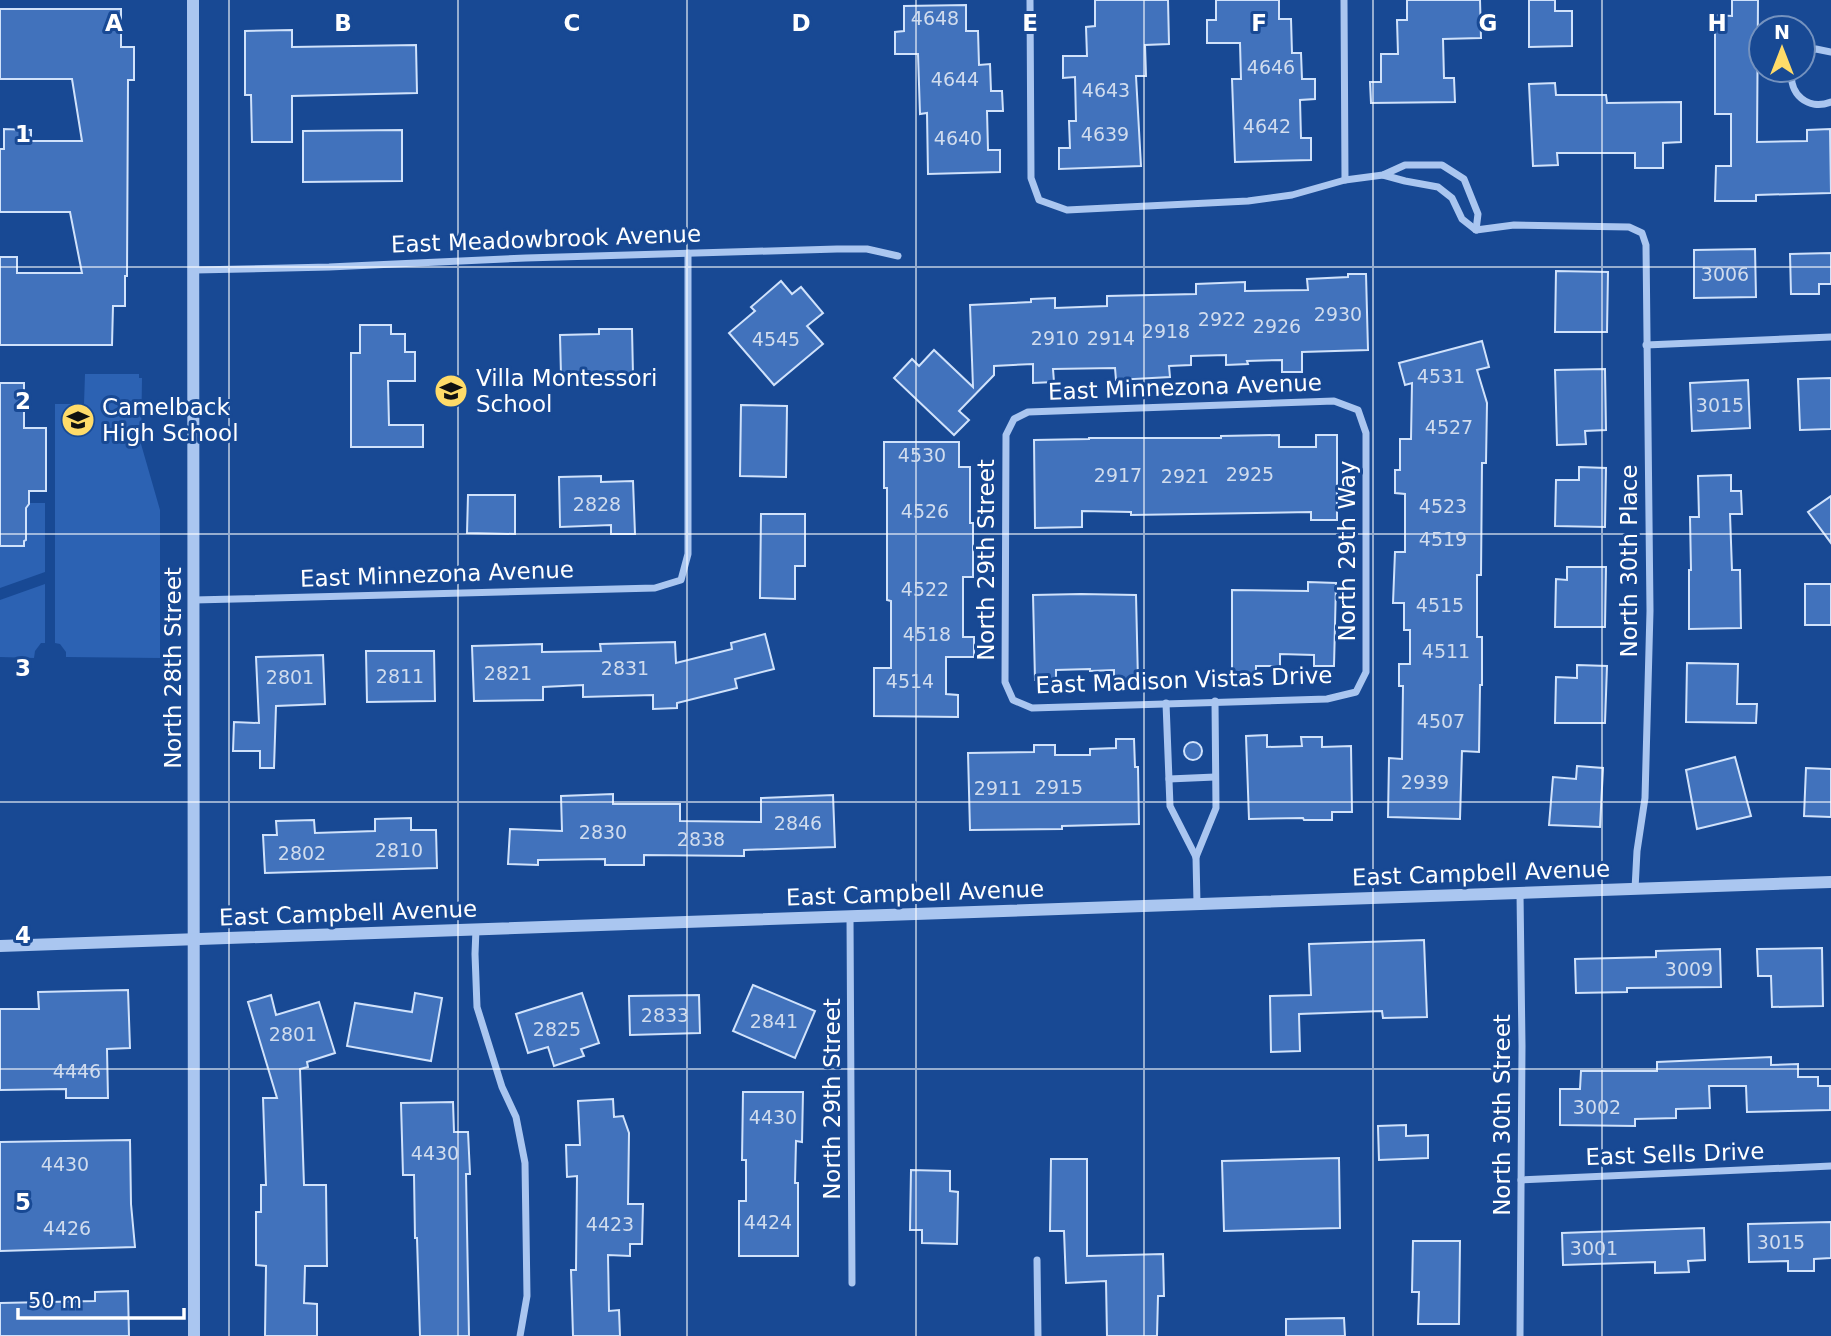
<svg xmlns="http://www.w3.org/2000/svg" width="1831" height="1336" viewBox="0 0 1831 1336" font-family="'DejaVu Sans',sans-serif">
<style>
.green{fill:#2c62b3}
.building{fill:#4172bc;stroke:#d0e2fb;stroke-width:2}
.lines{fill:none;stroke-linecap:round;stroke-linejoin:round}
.minor{stroke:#aac6f0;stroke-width:7}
.tertiary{stroke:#aac6f0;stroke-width:12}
.grid{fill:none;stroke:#fff;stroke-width:2;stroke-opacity:0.55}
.labels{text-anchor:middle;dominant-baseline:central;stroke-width:6;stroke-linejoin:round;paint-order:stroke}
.number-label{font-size:19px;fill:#d0dcee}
.street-label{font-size:23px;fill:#fff;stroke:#184994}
.poi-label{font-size:23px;fill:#fff;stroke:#184994;text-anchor:start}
.grid-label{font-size:23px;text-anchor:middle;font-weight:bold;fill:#fff;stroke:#184994;stroke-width:6;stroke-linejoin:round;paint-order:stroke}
</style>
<rect width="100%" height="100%" fill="#184994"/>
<g class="green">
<path d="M85,374H139V378H142L141,444L160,510V658L66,657V652L60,644L55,643V404H84Z"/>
<path d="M29,503H45V572L0,588V546H24V541L26,540V508Z"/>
<path d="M45,584V643H41L35,651L34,658L0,657V600Z"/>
</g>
<g class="building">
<path d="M1095,0H1168L1169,44L1145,45L1146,76H1136L1141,166L1059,169V148H1070L1069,121H1076L1075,77L1063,78V56H1087L1086,27L1095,26Z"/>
<path d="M1216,0H1279V19H1291L1292,53H1301L1302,79H1315V99L1300,100L1301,138H1311V160L1235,162L1232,79H1241L1240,43H1207V20H1216Z"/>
<path d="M1407,0H1480L1481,38L1443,39L1444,78H1454L1455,102L1371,103L1370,82H1381V54H1398L1397,20H1407Z"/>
<path d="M1529,0H1555V11H1572V46L1529,47Z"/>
<path d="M1732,0H1758L1757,142L1807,141V130L1830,129L1831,193L1756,195V201H1715L1716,166H1731V114H1715V15L1732,16Z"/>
<path d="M966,5V31H978L979,65L990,64L991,91H1002L1003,111H987L988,150H1000V172L928,174L927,113L920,114L918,54H895V32L904,31V6Z"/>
<path d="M0,9H121V47H134V80H128L127,276H125V306H113L112,345H0V257H17V273H82L70,212H0V149H4V129L31,130V141H82L72,79H0Z"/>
<path d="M292,30V47L416,45L417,93L292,96V142H252L251,95H245V31Z"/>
<path d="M1555,83L1556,95H1606L1607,103L1681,102V142L1663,143V168H1635V153H1557L1558,165L1533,166L1529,84Z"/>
<path d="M402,130V181L303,182V131Z"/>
<path d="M1755,249L1756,297L1694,298V250Z"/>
<path d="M1831,253V284H1819V294H1791L1790,254Z"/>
<path d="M1556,271L1608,272L1607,332H1555Z"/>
<path d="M1348,274H1366L1368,350L1302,352V372H1282V360L1247,361L1248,364L1226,365V355L1191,356V365L1169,366L1170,377L1116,380L1115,368L1053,369L1054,382L1033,383V364L994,366V375L959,411L969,420L954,435L894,378L912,359L919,366L934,350L973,387L970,305L1031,302V299L1055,298V308L1107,306V296L1196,294V284L1245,282V291L1308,290L1307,279L1348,277Z"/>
<path d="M781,281L792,294L801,287L823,313L807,326L823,344L774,385L729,333L755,311L751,307Z"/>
<path d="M360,325H391V334H405V352H415V381H388L389,425H423V447H351V353H360Z"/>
<path d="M599,329H632L633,375H606V384H578V374L561,375L560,335L599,334Z"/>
<path d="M1482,341L1489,367L1477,370L1487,403L1486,463H1482L1481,575H1477V637H1482V685H1480L1479,752L1462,751L1460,819L1388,817L1389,758L1402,759L1403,686H1399V664H1410V630H1404V603H1393L1395,552H1405V494L1395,493V470H1400V439H1411L1412,383L1405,385L1399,363Z"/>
<path d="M1605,369L1606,430L1585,431L1586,444L1557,445L1555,370Z"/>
<path d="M1831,378V429L1800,430L1798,379Z"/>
<path d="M1748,380L1750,428L1692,431L1690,383Z"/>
<path d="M0,383H24V428H46V491H29V504L26,508V540L24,541V546H0Z"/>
<path d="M741,405L787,406L786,477L740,476Z"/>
<path d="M1279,435V447H1316V435H1337V520H1311V512L1131,515V512L1082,511V527L1035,528L1034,440L1089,439V438H1221V436Z"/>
<path d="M884,442H959V467H970V523H973V577H963V637H974V657H946V694L958,695V717L874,716V668H891V601L887,600V488H884Z"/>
<path d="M1579,467L1606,468L1605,527L1555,526L1556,480H1579Z"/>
<path d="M1731,475V491H1741L1742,514H1730L1732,570H1740L1741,628L1689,629V570H1691L1690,517H1699L1698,476Z"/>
<path d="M601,476V482L633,481L635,534H611V525L560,527L559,477Z"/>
<path d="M468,495H515V534L467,533Z"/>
<path d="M1831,496V543L1808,512Z"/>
<path d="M761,514H805V566H795V599L760,598Z"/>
<path d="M1567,567H1606L1605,627H1555L1556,579L1567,580Z"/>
<path d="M1308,582L1336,583L1334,666H1314V655L1280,654V666H1256V676H1232V590L1308,591Z"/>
<rect x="1805" y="584" width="26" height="41"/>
<path d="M1081,594L1136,595L1138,681H1114V670L1090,671V669L1056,670V679L1035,680L1033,595Z"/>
<path d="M765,634L774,669L735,679L737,688L677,703V708L653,709V695L583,697V685L543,687V700L474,701L472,646L542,644V652L601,651L600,644L675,642L676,663L732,649L731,643Z"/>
<path d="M366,651H434L435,701L367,702Z"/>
<path d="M323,655L325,704L276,706L274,768H260V751H233L234,722L259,723L256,657Z"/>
<path d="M1687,663L1738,664L1737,704H1757L1756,723L1686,722Z"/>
<path d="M1577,665L1607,666L1605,723H1555L1556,677L1577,678Z"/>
<path d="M1267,735V747L1302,746L1301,737H1322V747L1351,746L1352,812H1332V820H1304L1303,818L1249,819L1246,736Z"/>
<path d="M1116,739H1134L1135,767H1138L1139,824L1062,826V829L970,830L968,753L1034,752V745H1055V755H1090V749L1116,748Z"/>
<circle cx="1193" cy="751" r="9"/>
<path d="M1735,757L1751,816L1697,829L1686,770Z"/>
<path d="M1577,766L1603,768L1600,827L1549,825L1553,777L1576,779Z"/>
<path d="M1806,768L1831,769V817L1804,816Z"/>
<path d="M613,794V804H680V821L761,822V798L833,795L835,847L744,850V856L644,855V865H605V859L538,860V865L508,864L510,829L562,831L561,796Z"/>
<path d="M411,818V830H436L437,868L265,873L263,835H277L276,821L314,820L315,833L375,831V819Z"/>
<path d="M1424,940L1427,1017L1383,1018L1382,1011L1299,1014L1300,1051L1271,1052L1270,996L1311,995L1309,944Z"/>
<path d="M1822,948L1823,1006L1772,1007L1771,976H1758L1757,949Z"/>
<path d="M1720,949L1721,987L1627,988V992L1576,993L1575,959L1656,957V951Z"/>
<path d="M753,985L815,1011L795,1058L733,1031Z"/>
<path d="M128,990L130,1048L107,1049L108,1098H66V1089L0,1090V1009H39L38,992Z"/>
<path d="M415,993L442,998L431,1061L347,1046L355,1003L412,1012Z"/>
<path d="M582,993L599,1043L581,1049L584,1056L554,1066L548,1047L528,1053L516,1014Z"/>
<path d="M271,995L276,1015L319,1002L335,1053L307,1062L308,1067L300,1069L304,1185H326L327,1266H305L304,1303L317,1304V1336H265L266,1266L256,1265V1212H261V1185H266L263,1098H277L248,1002Z"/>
<path d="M699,995L700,1033L630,1035L629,996Z"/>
<path d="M1771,1057V1065L1798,1064V1077H1818V1086H1830V1110L1747,1112L1746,1086H1709L1710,1108L1676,1109V1118L1635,1119V1126L1560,1125V1089H1580L1581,1071H1657V1062Z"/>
<path d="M743,1092H803L802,1142L796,1141L795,1183H798V1256H739V1201H746V1160H742Z"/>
<path d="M613,1099L614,1117L623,1116L629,1133L628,1204H643L642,1244H630V1256L608,1255L609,1311L619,1310L620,1336H573L571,1270H576L577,1176L567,1177L566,1145H580L578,1101Z"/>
<path d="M453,1102L454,1132H468L470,1174H466L469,1336H420L417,1238H415L414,1175H403L401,1103Z"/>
<path d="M1406,1125V1136L1428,1135V1158L1379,1160L1378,1126Z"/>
<path d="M130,1140L131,1204L135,1247L0,1251V1142Z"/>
<path d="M1339,1158L1340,1228L1224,1231L1222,1161Z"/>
<path d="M1051,1159H1087V1256L1163,1254L1164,1296H1158L1157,1336H1107L1106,1281L1066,1283L1064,1231H1050Z"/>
<path d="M911,1170L950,1171V1191L958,1192L957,1244L922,1243V1230H910Z"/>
<path d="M1831,1222V1258L1814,1259V1271H1788V1261L1749,1262L1748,1224Z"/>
<path d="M1704,1228L1705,1260L1688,1261L1689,1272L1655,1273V1262L1563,1265L1562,1233Z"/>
<path d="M1413,1241H1460L1459,1324H1418L1419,1292H1412Z"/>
<path d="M128,1291L129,1336H0V1303L95,1301V1292Z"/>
<path d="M1344,1318L1345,1336H1286V1319Z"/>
</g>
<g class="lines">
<g class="minor">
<path d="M1030,0L1031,178L1039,200L1067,210L1248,201L1292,195L1345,180L1383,175L1405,165H1442L1464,179L1478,214L1476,230"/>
<path d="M1344,0L1345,180"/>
<path d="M1803,54L1816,49L1831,52"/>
<path d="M1792,70C1788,94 1808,111 1831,102"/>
<path d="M1383,175L1405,181L1438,187L1452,198L1462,219L1476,230L1514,225L1629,227L1642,233L1646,245L1650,611L1645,798L1637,851L1635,889"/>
<path d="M195,270L329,267L526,258L837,249H867L898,256"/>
<path d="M1646,345L1831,337"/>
<path d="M1334,401L1358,410L1366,433V672L1356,692L1327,699L1032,708L1013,700L1005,682L1006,435L1014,419L1028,412Z"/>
<path d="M194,600L655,588L681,580L688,554V253"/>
<path d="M1166,703L1170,806L1196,857L1197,904"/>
<path d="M1169,779L1215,777"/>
<path d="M1196,857L1216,808L1215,701"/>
<path d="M850,916L852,1283"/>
<path d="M476,929L475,954L477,1007L502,1087L516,1117L525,1163L527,1296L520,1336"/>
<path d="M1521,1180L1831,1166"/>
<path d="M1037,1260L1038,1336"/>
<path d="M1520,1336L1522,1046L1520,893"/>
</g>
<g class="tertiary">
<path d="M193,0L194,1336"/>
<path d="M0,946L1831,882"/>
</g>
</g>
<path class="grid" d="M229,0V1336M458,0V1336M687,0V1336M916,0V1336M1144,0V1336M1373,0V1336M1602,0V1336M0,267H1831M0,534H1831M0,802H1831M0,1069H1831"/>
<defs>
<symbol id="school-disc" viewBox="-11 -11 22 22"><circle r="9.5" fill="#ffdb69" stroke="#184994"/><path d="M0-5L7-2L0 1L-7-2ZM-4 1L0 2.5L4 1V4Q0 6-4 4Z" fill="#111"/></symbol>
</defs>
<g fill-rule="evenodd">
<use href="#school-disc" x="432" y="372" width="38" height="38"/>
<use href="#school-disc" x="59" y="401" width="38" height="38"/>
</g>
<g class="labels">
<g class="number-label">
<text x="935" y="18">4648</text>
<text x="1271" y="67">4646</text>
<text x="955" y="79">4644</text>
<text x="1106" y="90">4643</text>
<text x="1267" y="126">4642</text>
<text x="1105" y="134">4639</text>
<text x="958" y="138">4640</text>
<text x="1725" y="274">3006</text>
<text x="1338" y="314">2930</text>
<text x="1222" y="319">2922</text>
<text x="1277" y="326">2926</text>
<text x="1166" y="331">2918</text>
<text x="1055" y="338">2910</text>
<text x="1111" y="338">2914</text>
<text x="776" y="339">4545</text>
<text x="1441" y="376">4531</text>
<text x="1720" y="405">3015</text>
<text x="1449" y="427">4527</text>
<text x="922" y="455">4530</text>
<text x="1250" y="474">2925</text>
<text x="1118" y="475">2917</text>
<text x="1185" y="476">2921</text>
<text x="597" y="504">2828</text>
<text x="1443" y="506">4523</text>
<text x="925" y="511">4526</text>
<text x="1443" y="539">4519</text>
<text x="925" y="589">4522</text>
<text x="1440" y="605">4515</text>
<text x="927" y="634">4518</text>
<text x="1446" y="651">4511</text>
<text x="625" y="668">2831</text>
<text x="508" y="673">2821</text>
<text x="400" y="676">2811</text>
<text x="290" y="677">2801</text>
<text x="910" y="681">4514</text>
<text x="1441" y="721">4507</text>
<text x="1425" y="782">2939</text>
<text x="1059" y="787">2915</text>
<text x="998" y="788">2911</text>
<text x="798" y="823">2846</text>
<text x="603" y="832">2830</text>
<text x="701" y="839">2838</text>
<text x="399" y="850">2810</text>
<text x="302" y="853">2802</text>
<text x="1689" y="969">3009</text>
<text x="665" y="1015">2833</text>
<text x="774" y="1021">2841</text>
<text x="557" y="1029">2825</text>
<text x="293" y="1034">2801</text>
<text x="77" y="1071">4446</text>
<text x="1597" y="1107">3002</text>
<text x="773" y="1117">4430</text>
<text x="435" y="1153">4430</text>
<text x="65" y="1164">4430</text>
<text x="768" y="1222">4424</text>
<text x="610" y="1224">4423</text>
<text x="67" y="1228">4426</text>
<text x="1781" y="1242">3015</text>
<text x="1594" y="1248">3001</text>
</g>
<g class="street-label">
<text transform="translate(546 239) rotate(-2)">East Meadowbrook Avenue</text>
<text transform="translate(1185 387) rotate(-2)">East Minnezona Avenue</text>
<text transform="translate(1347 551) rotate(-90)">North 29th Way</text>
<text transform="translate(986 560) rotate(-90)">North 29th Street</text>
<text transform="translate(1629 561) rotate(-90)">North 30th Place</text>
<text transform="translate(437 574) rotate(-2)">East Minnezona Avenue</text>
<text transform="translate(173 668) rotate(-90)">North 28th Street</text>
<text transform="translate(1184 680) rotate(-2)">East Madison Vistas Drive</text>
<text transform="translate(1481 873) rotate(-2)">East Campbell Avenue</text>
<text transform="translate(915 893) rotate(-2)">East Campbell Avenue</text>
<text transform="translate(348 913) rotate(-2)">East Campbell Avenue</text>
<text transform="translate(832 1099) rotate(-90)">North 29th Street</text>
<text transform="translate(1502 1115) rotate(-90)">North 30th Street</text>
<text transform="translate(1675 1154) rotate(-2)">East Sells Drive</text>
</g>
<g class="poi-label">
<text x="476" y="378">Villa Montessori<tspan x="476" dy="26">School</tspan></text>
<text x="102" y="407">Camelback<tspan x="102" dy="26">High School</tspan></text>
</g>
</g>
<g class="grid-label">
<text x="114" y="31">A</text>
<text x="343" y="31">B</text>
<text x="572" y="31">C</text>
<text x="801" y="31">D</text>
<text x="1030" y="31">E</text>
<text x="1259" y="31">F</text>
<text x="1488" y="31">G</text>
<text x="1717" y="31">H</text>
<text x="23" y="142">1</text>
<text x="23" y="409">2</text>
<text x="23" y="676">3</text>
<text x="23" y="943">4</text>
<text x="23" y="1210">5</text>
</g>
<g transform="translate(1782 49)"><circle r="33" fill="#184994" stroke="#7492bf" stroke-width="2"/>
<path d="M0-5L12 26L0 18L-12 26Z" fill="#ffdb69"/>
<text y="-10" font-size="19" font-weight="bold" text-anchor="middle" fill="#ffffff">N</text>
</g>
<path d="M18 1308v10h166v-10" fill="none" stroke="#ffffff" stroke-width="3.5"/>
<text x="28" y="1308" font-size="21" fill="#ffffff" stroke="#184994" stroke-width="5" paint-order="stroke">50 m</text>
</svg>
